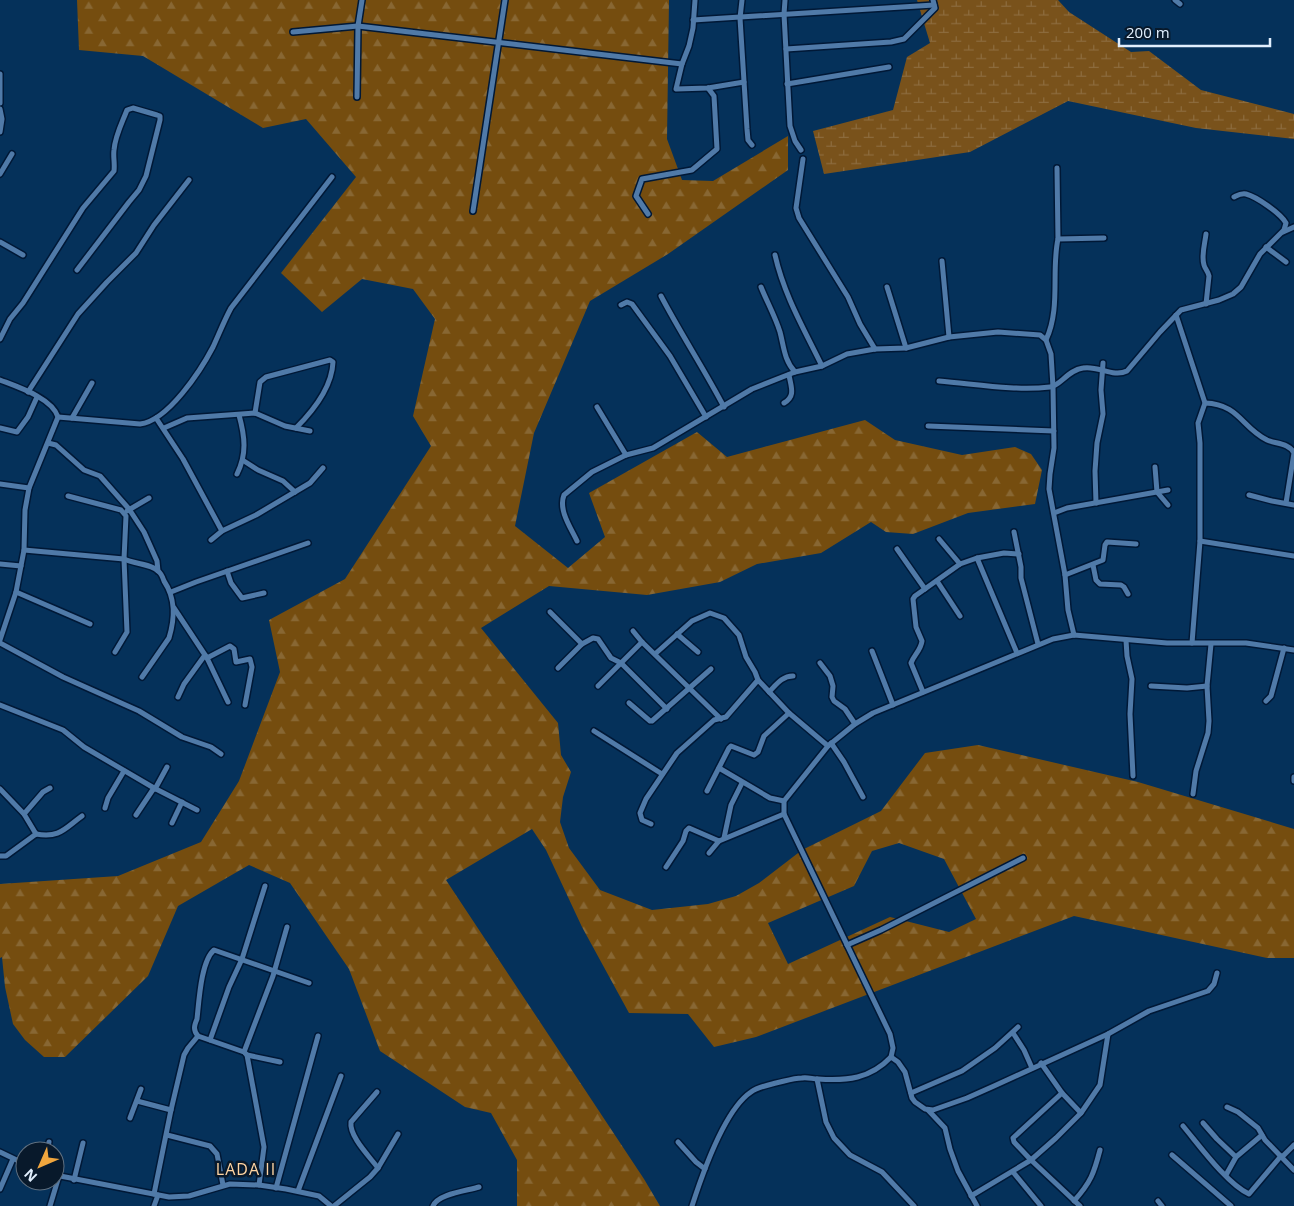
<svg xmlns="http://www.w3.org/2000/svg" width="1294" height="1206" viewBox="0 0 1294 1206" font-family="'Open Sans',sans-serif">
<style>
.forest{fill:url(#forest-firs);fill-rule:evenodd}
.wetland{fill:url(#wetland-marsh)}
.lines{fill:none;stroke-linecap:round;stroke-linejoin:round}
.minor-casing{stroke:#001836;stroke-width:8}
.minor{stroke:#507aa8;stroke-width:5}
.labels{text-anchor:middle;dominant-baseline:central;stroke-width:5;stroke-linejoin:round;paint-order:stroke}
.quarter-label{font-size:16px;letter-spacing:1px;fill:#ffd5a3;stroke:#08192b}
</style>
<defs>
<pattern id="forest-firs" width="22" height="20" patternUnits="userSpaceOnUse" patternTransform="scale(1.25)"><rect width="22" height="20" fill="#754d0f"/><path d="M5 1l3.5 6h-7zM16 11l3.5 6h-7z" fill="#886733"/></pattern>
<pattern id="wetland-marsh" width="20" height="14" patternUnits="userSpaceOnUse" patternTransform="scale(1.25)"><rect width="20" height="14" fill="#79521b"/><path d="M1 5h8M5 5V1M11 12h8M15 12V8" fill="none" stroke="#8c6b3d"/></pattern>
</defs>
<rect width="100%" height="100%" fill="#05315a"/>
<path class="forest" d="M77,0H669L667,139L682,180L713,181L788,136V170L668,254L590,301L534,433L515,526L568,568L605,537L589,493L697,432L727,457L865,420L895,440L962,455L1015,447L1031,454L1042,470L1035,504L968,513L913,534L886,532L871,522L821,553L757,564L720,582L647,595L549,586L481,628L558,723L561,755L571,772L563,797L560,822L569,848L600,890L652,910L708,904L736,896L759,883L802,850L881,811L925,753L978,745L1138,782L1294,829V958H1267L1074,916L756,1037L714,1047L688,1014L629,1013L582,927L546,850L532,829L446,880L644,1179L660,1206H517V1160L491,1113L465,1107L380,1051L349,969L290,883L249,865L178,906L148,976L65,1057H44L25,1040L13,1024L5,987L2,957L0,958V884L118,876L201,842L239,781L280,672L269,620L345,579L431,446L413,416L435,319L413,289L362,279L322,312L281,273L356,177L306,119L263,128L143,56L79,50ZM899,843L944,859L976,919L949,932L890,917L788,964L768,923L854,886L872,851Z"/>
<path class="wetland" d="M917,0H1058L1069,12L1131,52L1149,51L1201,90L1294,114V139L1196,128L1068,101L970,152L824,174L813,131L893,110L907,57L930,43Z"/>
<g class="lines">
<defs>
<g id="minor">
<path d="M695,0L693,28L689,46L682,64L676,89L708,88L744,82"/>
<path d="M742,0L740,18L747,129L748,140L752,145"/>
<path d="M785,0L784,14L790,126L795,141L801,150"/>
<path d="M1175,0L1180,4"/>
<path d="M693,20L934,5"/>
<path d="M293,32L358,26L682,64"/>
<path d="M786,49L891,42L904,39L935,8L933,0"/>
<path d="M0,74V103"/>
<path d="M787,84L889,67"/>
<path d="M357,97L358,26L362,0"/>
<path d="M0,109L2,119L0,132"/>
<path d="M803,159L796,208L799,218L848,297L860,324L875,349"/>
<path d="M1057,168L1058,239"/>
<path d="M0,174L12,154"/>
<path d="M473,211L505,0"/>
<path d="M648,214L636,196L642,179L692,170L717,149L714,96L708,88"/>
<path d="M1283,232L1294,227"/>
<path d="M0,242L23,255"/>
<path d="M1266,247L1286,262"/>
<path d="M775,255C784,295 804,329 822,366"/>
<path d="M942,261L949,337"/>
<path d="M761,287C767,302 775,316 780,332C784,347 784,360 795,372"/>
<path d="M887,287L906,348"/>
<path d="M661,296C681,334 704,369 724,407"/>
<path d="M1206,304L1209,276C1208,271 1205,269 1204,265C1201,256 1205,243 1206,234"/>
<path d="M621,305L627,302L632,304L670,356L706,417"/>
<path d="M1176,315L1205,403L1198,423L1200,443V541L1192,643"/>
<path d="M0,339L10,319L23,303L83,208L114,171C115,163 113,157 114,150C115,136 122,123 127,110L133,108L157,115L160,116V120L146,176L139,190L129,202L77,270"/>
<path d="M0,380C18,387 52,398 58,417L29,488L25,510L24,550L16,592L0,640"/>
<path d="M939,381C976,384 1014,391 1050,387C1060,386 1068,370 1083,368C1098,365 1113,378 1127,371L1160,332L1181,310L1219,300L1233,294L1241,287L1260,254L1284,230L1286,223C1280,213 1257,197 1246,194C1241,193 1238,195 1234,197"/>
<path d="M28,392L78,314L107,282L136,253L154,225L189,180"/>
<path d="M784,403C796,396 791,387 789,375"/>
<path d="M1205,403C1239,404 1242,428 1267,440C1276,444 1289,443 1294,453L1286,503"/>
<path d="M597,407L626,455"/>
<path d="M255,413L260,382L266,377L330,360L333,362C332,387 313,411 296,428"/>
<path d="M58,417L140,424C168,421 201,370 213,347C219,334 224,321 231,308L332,177"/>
<path d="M72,418L92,383"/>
<path d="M156,418L183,459L222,531"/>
<path d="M928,426L1054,431"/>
<path d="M0,428L17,432L28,417L37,397"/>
<path d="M164,428L187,418L255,413L285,426L310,431"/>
<path d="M48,443L56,445L84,470L100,476L129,509L144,532L157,561L158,571"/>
<path d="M244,461L258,470L283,481L295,492"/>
<path d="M1155,467L1157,492L1168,505"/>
<path d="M237,474C247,454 245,437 239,415"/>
<path d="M0,484L29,488"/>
<path d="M1249,495L1272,501L1294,505"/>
<path d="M68,496L121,510L126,516L124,559L127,632L115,652"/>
<path d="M1096,503L1095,471L1097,443L1103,414L1101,390L1103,363"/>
<path d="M127,511L149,498"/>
<path d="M1054,513L1067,508L1168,490"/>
<path d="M1014,532L1021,567V578L1038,644"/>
<path d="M939,539L960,564"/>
<path d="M211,540L222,531L256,515L310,483L323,468"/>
<path d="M577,541C571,528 558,510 564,495L592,472L626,455L653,448L752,389L795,372L822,366L847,354L875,349L906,348L949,337L998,332L1040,335L1046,340"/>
<path d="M1200,541L1294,556"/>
<path d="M897,549L925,589"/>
<path d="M24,550L124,559C134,564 152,564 158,571C161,573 163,578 164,581C176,599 175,618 169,638L142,677"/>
<path d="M977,558L1017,653"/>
<path d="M0,564L21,566"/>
<path d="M1093,565L1096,580L1100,584L1121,585L1124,587L1128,594"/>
<path d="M227,571L231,583L242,598L264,593"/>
<path d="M1065,575L1103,560L1105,545L1107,542L1136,544"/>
<path d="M937,581L960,616"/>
<path d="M16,592L90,624"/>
<path d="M171,592L196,582L308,543"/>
<path d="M174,608L207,658L228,702"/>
<path d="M550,612L582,644"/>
<path d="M633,631L642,642L721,719"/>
<path d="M677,634L698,652"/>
<path d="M1074,635L1068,610L1065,575L1049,489L1050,474L1054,448L1053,387L1051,354L1046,340C1061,308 1051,271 1058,239L1104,238"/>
<path d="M1126,640L1127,656L1132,679L1130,714L1133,776"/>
<path d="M0,643L63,677L139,711L182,737L211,747L221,754"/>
<path d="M872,651L893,705"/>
<path d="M655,654L692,621L710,613L724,618L739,635L746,657L755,672L758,680"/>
<path d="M207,658L230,646L234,649L236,662L250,659L252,667L245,705"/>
<path d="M820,663L830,676L833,686L832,697L834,701L845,709L855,724"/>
<path d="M558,668L582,644L593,638L598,639L611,658L621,663L667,709"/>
<path d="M598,686L642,642"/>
<path d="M1151,686L1187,688L1207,686"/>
<path d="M769,692C776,685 782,676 793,676"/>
<path d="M923,692L911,663C914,655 921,650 922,641L916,627L913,599L915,596L960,564L977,558L1004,553L1019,554"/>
<path d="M178,697L184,684L205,655"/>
<path d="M1266,701L1271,696L1284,648"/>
<path d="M629,703L650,721H652L711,669"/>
<path d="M0,705L63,730L84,747L154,788L197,810"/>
<path d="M594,731L662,774"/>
<path d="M831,743L844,762L863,797"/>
<path d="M719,768L770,798L784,801"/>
<path d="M1294,781V777"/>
<path d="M0,789L24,814L36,834"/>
<path d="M155,789L167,767"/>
<path d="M707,791L729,748L731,746L754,755L758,752L764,736L789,713"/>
<path d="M1193,794L1196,771L1208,733L1209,721L1207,686L1211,644"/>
<path d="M105,808L108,798L124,771"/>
<path d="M24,814L43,792L50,788"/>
<path d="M136,815L154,788"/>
<path d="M172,823L182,802"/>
<path d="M651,824L642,820L640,813L646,799L677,753L714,720L726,717L758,680L789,713L828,746"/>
<path d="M36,834C60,838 64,829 82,816"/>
<path d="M724,838L731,805L742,783"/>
<path d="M709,853L719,841"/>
<path d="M0,856H6L36,834"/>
<path d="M666,867L683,841L686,831L689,828L719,841L784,814"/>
<path d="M847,945L881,930L1023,858"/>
<path d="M1013,1033L1024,1050L1032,1068"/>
<path d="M210,1040L229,987L242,959L265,886"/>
<path d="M244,1052L273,976L287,927"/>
<path d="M247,1055L280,1062"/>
<path d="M891,1057L898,1062L905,1072L912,1098L915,1102L925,1109L933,1110L967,1098L994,1086L1108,1034L1149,1011L1208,991L1214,984L1217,973"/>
<path d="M1041,1063L1062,1093L1081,1113"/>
<path d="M817,1079L826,1122L834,1138L850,1155L882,1172L914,1206"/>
<path d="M377,1092L351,1122C349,1136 369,1156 378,1168"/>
<path d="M911,1093L962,1071L995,1048L1018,1027"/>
<path d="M1062,1093L1013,1138L1014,1142L1031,1160L1080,1206"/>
<path d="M137,1101L171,1110"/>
<path d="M1227,1107L1238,1112L1258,1128L1265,1140L1294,1170"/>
<path d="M928,1110L945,1128L950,1149L958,1171L977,1206"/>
<path d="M130,1118L141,1089"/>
<path d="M1203,1123L1217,1139L1236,1157"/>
<path d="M1183,1126C1199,1145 1227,1184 1249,1194L1281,1156"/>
<path d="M167,1135L210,1146L217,1154L223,1185"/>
<path d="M678,1142L696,1162L705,1169"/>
<path d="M47,1151L49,1142"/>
<path d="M0,1152L25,1164"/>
<path d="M1172,1155L1231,1206"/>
<path d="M1282,1157L1294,1145"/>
<path d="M1013,1172L1041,1206"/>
<path d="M55,1175L169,1197L189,1196L230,1184L259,1185L286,1189L319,1196L331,1206"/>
<path d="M1226,1175L1236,1157L1262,1135"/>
<path d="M74,1180L83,1143"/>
<path d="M259,1185L264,1147L247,1055L244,1052L198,1036C193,1030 194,1026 197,1019C199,1001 201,961 214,950L309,983"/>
<path d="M276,1188L318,1036"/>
<path d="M0,1189L13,1159"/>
<path d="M298,1191L341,1076"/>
<path d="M154,1194L171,1110L184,1055L188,1048L198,1036"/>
<path d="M971,1196L1031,1160L1056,1138L1081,1113L1100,1085L1108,1034"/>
<path d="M1074,1201C1091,1182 1094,1173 1100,1150"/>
<path d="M1158,1201L1162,1206"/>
<path d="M50,1206L59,1176"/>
<path d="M154,1206L158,1195"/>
<path d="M334,1206L370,1177L378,1168L398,1134"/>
<path d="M433,1206C438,1194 466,1191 479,1187"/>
<path d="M692,1206C702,1175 724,1110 751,1092C758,1087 768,1085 776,1083C785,1081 794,1078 802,1078C807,1077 813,1079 818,1079C847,1081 870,1079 891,1057L893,1048L890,1034L784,814V801L828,746L855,724L873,713L1053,639L1074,635L1167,643H1246L1294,650"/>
</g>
</defs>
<use href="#minor" class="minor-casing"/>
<use href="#minor" class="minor"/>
</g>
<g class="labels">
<g class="quarter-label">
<text x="246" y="1169">LADA II</text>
</g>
</g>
<g transform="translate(40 1166) rotate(225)"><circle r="24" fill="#08192b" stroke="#5f6f7f"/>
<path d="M0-4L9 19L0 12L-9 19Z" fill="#f0a63e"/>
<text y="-8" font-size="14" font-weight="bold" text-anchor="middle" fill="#e1effe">N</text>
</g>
<path d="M1119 38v8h151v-8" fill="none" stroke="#e1effe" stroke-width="2.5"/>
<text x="1126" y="38" font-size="15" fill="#e1effe" stroke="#08192b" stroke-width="4" paint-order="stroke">200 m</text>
</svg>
